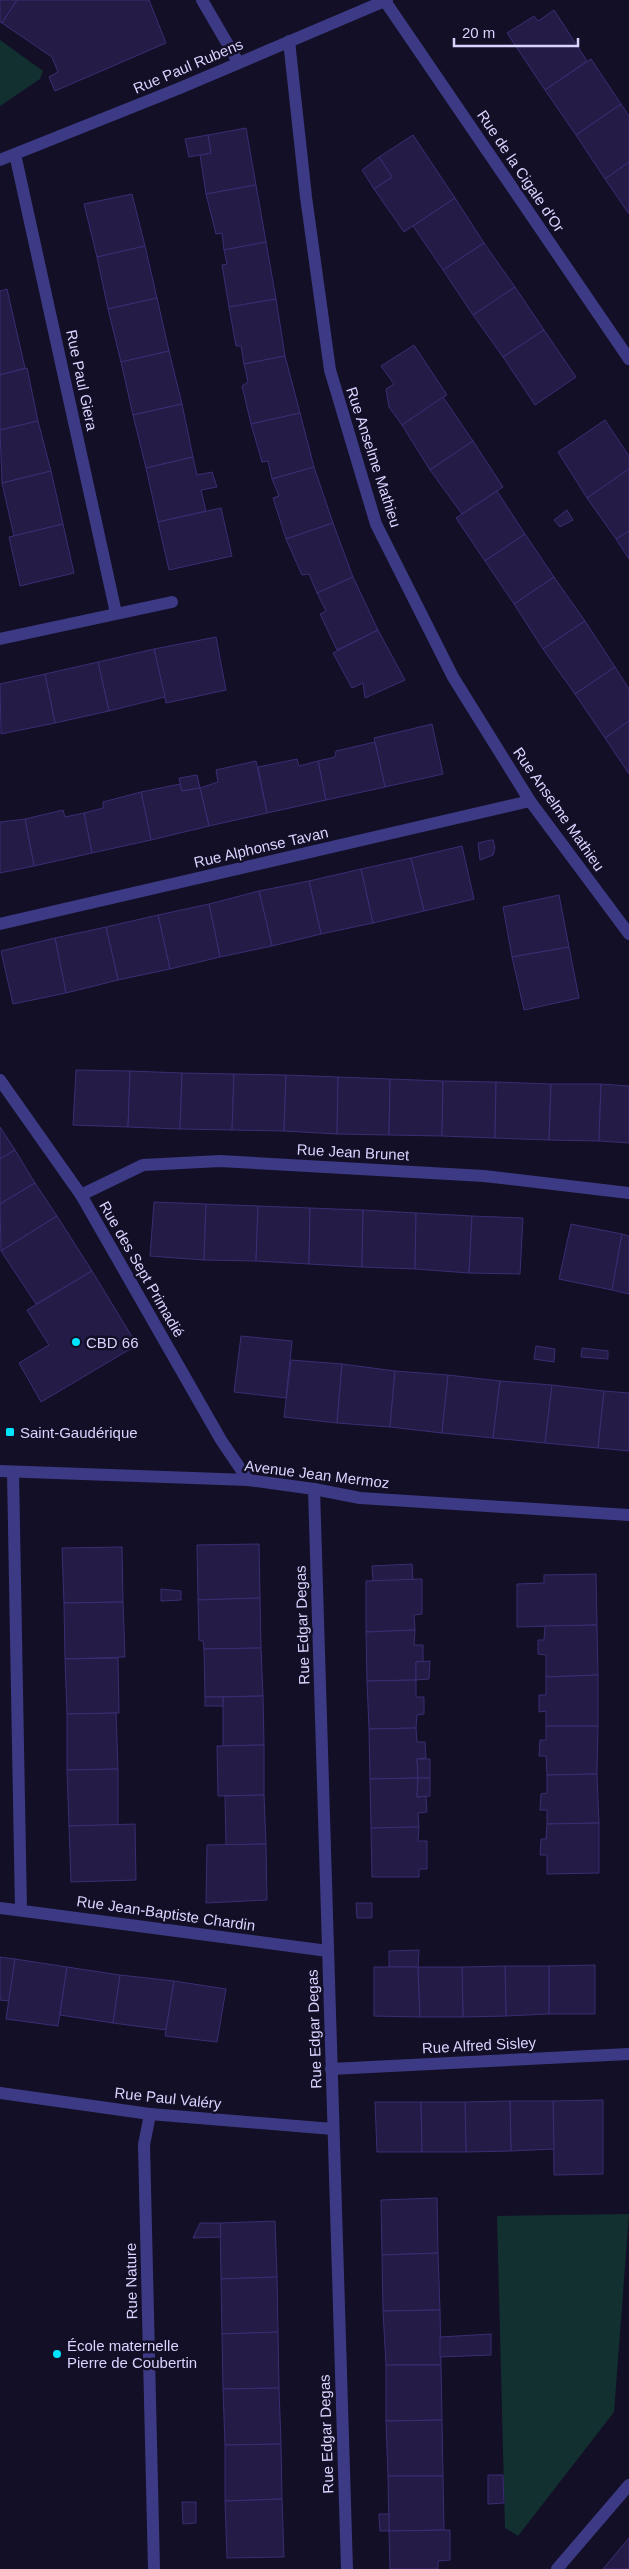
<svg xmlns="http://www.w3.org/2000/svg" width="629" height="2569" viewBox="0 0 629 2569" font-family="Arial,sans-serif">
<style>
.green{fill:#12302f}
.building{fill:#241b47;stroke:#3b2d73}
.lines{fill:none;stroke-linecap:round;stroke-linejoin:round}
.minor{stroke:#3d3a85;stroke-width:12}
.tertiary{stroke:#3d3a85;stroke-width:12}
.poi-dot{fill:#00e5ff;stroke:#130f26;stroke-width:2}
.labels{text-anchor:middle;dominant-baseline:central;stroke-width:5;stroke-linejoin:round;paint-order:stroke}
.street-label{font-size:15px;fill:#d9d4ff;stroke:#130f26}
.poi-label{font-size:15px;fill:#d9d4ff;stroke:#130f26;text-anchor:start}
</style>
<rect width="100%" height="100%" fill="#130f26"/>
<g class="green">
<path d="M0,40L43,71L40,79L0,106Z"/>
<path d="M629,2214L614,2412L518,2536L505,2528L497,2216Z"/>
</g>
<g class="building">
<path d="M0,0H17L2,23L0,22Z"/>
<path d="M17,0H149L166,43L55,91L49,77L58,72L52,57L2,23Z"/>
<path d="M554,10L587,61L545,90L507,33L534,16L538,21Z"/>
<path d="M591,59L621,104L576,135L545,90Z"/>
<path d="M621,104L629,116V162L605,179L576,135Z"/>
<path d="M246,128L256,185L206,194L200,155L211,153L208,135Z"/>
<path d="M208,135L211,153L189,157L185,139Z"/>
<path d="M413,135L455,198L404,232L374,189L392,177L379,157Z"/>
<path d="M379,157L392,177L374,189L362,170Z"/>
<path d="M629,162V214L605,179Z"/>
<path d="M256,185L266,242L224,250L222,233L216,234L206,194Z"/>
<path d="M132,194L145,246L97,257L84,204Z"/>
<path d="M455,198L484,243L443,270L413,226Z"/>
<path d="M266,242L276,299L229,307L222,265L227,264L224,250Z"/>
<path d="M484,243L515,287L473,315L443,270Z"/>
<path d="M145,246L157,298L108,309L97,257Z"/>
<path d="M515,287L544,330L503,357L473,315Z"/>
<path d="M7,289L25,368L0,375V291Z"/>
<path d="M157,298L169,351L121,362L108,309Z"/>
<path d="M276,299L285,356L244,364L241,346H236L229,307Z"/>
<path d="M544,330L576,377L535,405L503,357Z"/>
<path d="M414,345L447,395L402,425L389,407L386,389L394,384L381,366Z"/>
<path d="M169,351L182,404L133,415L121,362Z"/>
<path d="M285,356L300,413L251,424L242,386L248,382L244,364Z"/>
<path d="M27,368L38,421L0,430V375Z"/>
<path d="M443,397L473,441L430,470L402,425Z"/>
<path d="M182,404L193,457L146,468L133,415Z"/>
<path d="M300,413L314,467L272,479L268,461L262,462L251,424Z"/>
<path d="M605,420L629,456V469L587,498L558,452Z"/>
<path d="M38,421L51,471L2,483L0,430Z"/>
<path d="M473,441L503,487L462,514L430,470Z"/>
<path d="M193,457L197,475L212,472L217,487L201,490L206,511L158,522L146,468Z"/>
<path d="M314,467L333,523L286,539L273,498L279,496L272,479Z"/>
<path d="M629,469V531L616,539L587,498Z"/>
<path d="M51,471L63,524L14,536L2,483Z"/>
<path d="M497,491L525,534L485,561L456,518Z"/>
<path d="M221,508L232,556L169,570L158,522Z"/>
<path d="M567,510L573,520L560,527L554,520Z"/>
<path d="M333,523L353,577L317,593L309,574L302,575L286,539Z"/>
<path d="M63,524L74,573L20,586L9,537Z"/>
<path d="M629,531V559L616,539Z"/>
<path d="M525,534L554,577L514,604L485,561Z"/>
<path d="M353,577L378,630L337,650L320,614L326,611L317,593Z"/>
<path d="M554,577L585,621L543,649L514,604Z"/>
<path d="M585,621L615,667L575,694L543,649Z"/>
<path d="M378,630L405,680L365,698L363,683L352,688L333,653Z"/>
<path d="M216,637L226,690L166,703L154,649Z"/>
<path d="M154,649L165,697L109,711L98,662Z"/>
<path d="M98,662L109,711L55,723L45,674Z"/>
<path d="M615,667L629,689V721L605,738L575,694Z"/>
<path d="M45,674L55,723L1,734L0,684Z"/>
<path d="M629,721V774L605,738Z"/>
<path d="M432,724L443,774L385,787L374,738Z"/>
<path d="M375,742L385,787L326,800L318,761L335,757L336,751Z"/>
<path d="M297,759L299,766L318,761L326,800L267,813L258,767Z"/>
<path d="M256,761L267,813L209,826L200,788L218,782L216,770Z"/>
<path d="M197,775L200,788L182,791L179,778Z"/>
<path d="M180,784L182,791L200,788L209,826L151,840L141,792Z"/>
<path d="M141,792L151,840L92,853L84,813L103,808V802Z"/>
<path d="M63,810L65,817L84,813L92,853L34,866L25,819Z"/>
<path d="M25,819L34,866L0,873V822Z"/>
<path d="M491,840H493L495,848L493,855L480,860L478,843Z"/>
<path d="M462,846L474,899L424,911L411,858Z"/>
<path d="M411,858L424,911L373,923L361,869Z"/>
<path d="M361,869L373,923L321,934L309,881Z"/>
<path d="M309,881L321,934L272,946L259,891Z"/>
<path d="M259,891L272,946L220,957L209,904Z"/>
<path d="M559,895L569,947L512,957L503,907Z"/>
<path d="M209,904L220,957L170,969L158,915Z"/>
<path d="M158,915L170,969L118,980L106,927Z"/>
<path d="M106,927L118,980L66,993L55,938Z"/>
<path d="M55,938L66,993L13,1004L1,951Z"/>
<path d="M569,947L579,998L524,1010L512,957Z"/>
<path d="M76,1070L130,1071L128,1127L73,1125Z"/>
<path d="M130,1071L182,1073L180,1129L128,1127Z"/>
<path d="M182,1073L234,1074L232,1130L180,1129Z"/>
<path d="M234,1074L286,1075L284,1131L232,1130Z"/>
<path d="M286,1075L338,1077L337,1134L284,1131Z"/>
<path d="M338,1077L390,1079L389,1135L337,1134Z"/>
<path d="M390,1079L443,1081L442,1136L389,1135Z"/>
<path d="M443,1081L496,1082L495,1138L442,1136Z"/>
<path d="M496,1082L551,1084L549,1140L495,1138Z"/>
<path d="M551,1084H601L599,1141L549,1140Z"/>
<path d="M601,1084L629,1086V1143L599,1141Z"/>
<path d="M0,1127L15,1150L0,1159Z"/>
<path d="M15,1150L35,1183L0,1204V1159Z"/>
<path d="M35,1183L57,1216L1,1251L0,1204Z"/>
<path d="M154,1202L206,1204L204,1260L150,1256Z"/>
<path d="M206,1204L258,1206L256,1261L204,1260Z"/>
<path d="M258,1206L310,1208L309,1264L256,1261Z"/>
<path d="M310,1208L363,1210L362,1267L309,1264Z"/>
<path d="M363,1210L416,1213L415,1269L362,1267Z"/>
<path d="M416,1213L472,1216L469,1273L415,1269Z"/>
<path d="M57,1216L92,1271L36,1304L1,1251Z"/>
<path d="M472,1216L523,1218L520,1274L469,1273Z"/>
<path d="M571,1224L622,1234L612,1290L559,1279Z"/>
<path d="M622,1234L629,1236V1294L612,1290Z"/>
<path d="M92,1271L137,1345L41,1402L19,1363L49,1345L27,1310Z"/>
<path d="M241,1336L292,1341L286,1398L234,1392Z"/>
<path d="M536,1346L555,1349L554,1362L534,1359Z"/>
<path d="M582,1348L608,1351V1359L581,1357Z"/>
<path d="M291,1360L342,1364L337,1423L284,1417Z"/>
<path d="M342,1364L395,1371L390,1427L337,1423Z"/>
<path d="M395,1371L448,1375L442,1433L390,1427Z"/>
<path d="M448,1375L500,1381L493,1438L442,1433Z"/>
<path d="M500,1381L552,1385L545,1443L493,1438Z"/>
<path d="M552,1385L604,1391L598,1448L545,1443Z"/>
<path d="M604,1391L629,1393V1451L598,1448Z"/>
<path d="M259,1544L260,1598L198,1600L197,1545Z"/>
<path d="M122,1547L123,1602L64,1603L62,1548Z"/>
<path d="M412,1564L413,1580L373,1581L372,1566Z"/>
<path d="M596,1574L597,1625L517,1627V1584L544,1583V1575Z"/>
<path d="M422,1579V1614L414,1615L415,1630L366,1632V1581Z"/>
<path d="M161,1589L181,1591V1600L161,1601Z"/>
<path d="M260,1598L261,1648L204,1649L203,1641L199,1640L198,1600Z"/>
<path d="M123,1602L125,1657L65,1659L64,1603Z"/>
<path d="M597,1625L598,1675L546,1677V1655L538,1654V1640H544L545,1626Z"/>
<path d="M415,1630L414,1645H423V1662H416V1680L367,1681L366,1632Z"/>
<path d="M261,1648L263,1696L205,1697L204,1649Z"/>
<path d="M118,1658L119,1713L67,1714L65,1659Z"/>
<path d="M430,1661L429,1679L416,1680V1662Z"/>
<path d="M598,1675V1726H546V1711L539,1712V1695H546V1677Z"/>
<path d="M416,1680V1697H424V1714L417,1715L416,1728L369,1729L367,1681Z"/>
<path d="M263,1696L264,1745L223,1746V1697Z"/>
<rect x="205" y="1697" width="18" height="9"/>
<path d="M116,1713L118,1769L67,1770V1714Z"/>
<path d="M546,1726H598L597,1774L547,1775L546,1756H539L540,1740H546Z"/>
<path d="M416,1728L417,1742H425L426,1758L417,1759L418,1778L370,1779L369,1729Z"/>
<path d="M264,1745V1795L218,1796L217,1746Z"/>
<path d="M417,1759H430V1778H418Z"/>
<path d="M118,1769V1825L69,1826L67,1770Z"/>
<path d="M597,1774L599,1823L547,1824V1810H540L541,1794L547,1793V1775Z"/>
<path d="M418,1778L417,1797L426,1796L427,1812L418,1813L419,1827L371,1828L370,1779Z"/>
<path d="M418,1778H430V1796L417,1797Z"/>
<path d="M264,1795L266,1844L226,1845L225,1796Z"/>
<path d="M599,1823V1873L547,1874V1855H540L541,1839H546L547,1824Z"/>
<path d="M135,1824L136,1880L71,1882L69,1826Z"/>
<path d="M419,1827L418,1841H427V1869H419V1877H372L371,1828Z"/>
<path d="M266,1844L267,1900L206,1903L207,1845Z"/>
<path d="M356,1903H372V1918H357Z"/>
<path d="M419,1950L418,1967H389V1951Z"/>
<path d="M0,1957L15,1959L9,2001L0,2000Z"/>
<path d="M15,1959L67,1967L58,2026L6,2019Z"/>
<path d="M595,1965V2014H549V1966Z"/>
<path d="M505,1966H549V2014L506,2016Z"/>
<path d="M505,1966L506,2016L463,2017L462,1967Z"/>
<path d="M67,1967L120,1975L113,2023L60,2015Z"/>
<path d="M374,1967H418L420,2017L374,2016Z"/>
<path d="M418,1967H462L463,2017H420Z"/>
<path d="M120,1975L174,1981L166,2030L113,2023Z"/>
<path d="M174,1981L226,1989L217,2042L165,2036Z"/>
<path d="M603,2100V2174L554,2175L553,2101Z"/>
<path d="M510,2101H553L554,2149L511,2151Z"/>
<path d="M510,2101L511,2151L466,2152L465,2102Z"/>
<path d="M375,2102H421L422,2152H377Z"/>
<path d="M421,2102H465L466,2152H422Z"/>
<path d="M437,2198L438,2253L382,2255L381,2200Z"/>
<path d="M275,2221L277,2277L221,2279L220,2223Z"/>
<path d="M200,2223H220L221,2237L193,2238Z"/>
<path d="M438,2253L440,2310L383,2311L382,2255Z"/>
<path d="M277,2277L278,2332L222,2334L221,2279Z"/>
<path d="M440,2310L441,2365H386L383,2311Z"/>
<path d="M278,2332L279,2388L223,2389L222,2334Z"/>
<path d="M491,2334V2355L440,2357V2337Z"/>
<path d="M386,2365H441L442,2420L386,2421Z"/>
<path d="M279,2388L281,2444L225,2445L223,2389Z"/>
<path d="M442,2420L443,2476H388L386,2421Z"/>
<path d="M281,2444L282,2499L225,2501V2445Z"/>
<path d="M488,2475H503L504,2503L488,2504Z"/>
<path d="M388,2476H443L444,2530L389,2531Z"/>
<path d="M282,2499L284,2557L227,2558L225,2501Z"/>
<path d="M182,2502H196V2523L183,2524Z"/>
<path d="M379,2514H389V2531H380Z"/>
<path d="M450,2530V2560L438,2561V2569H390L389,2531Z"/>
<path d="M629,2538V2569H603Z"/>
</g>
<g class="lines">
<g class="minor">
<path d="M202,0L238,62"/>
<path d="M385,1L629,359"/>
<path d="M289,41L306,197L330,370L376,524L453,677L530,801L629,934"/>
<path d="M15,154L116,613"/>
<path d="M0,160L180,88L387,0"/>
<path d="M0,639L172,602"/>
<path d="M0,924L530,801"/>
<path d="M0,1080L81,1195L221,1440L248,1480"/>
<path d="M81,1195L143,1165L220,1161L484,1176L629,1193"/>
<path d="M13,1472L21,1910"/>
<path d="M314,1489L347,2569"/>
<path d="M0,1908L328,1951"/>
<path d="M331,2069L629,2054"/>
<path d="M0,2093L150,2114L333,2129"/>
<path d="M150,2114L144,2145L154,2569"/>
<path d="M557,2569L629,2485"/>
</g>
<path class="tertiary" d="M0,1471L248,1480L314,1489L360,1498L629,1515"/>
</g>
<g class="poi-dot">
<circle cx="76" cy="1342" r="5"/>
<rect x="5" y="1427" width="10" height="10" rx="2.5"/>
<circle cx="57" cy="2354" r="5"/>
</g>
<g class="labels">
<g class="street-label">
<text transform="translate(188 66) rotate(-23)">Rue Paul Rubens</text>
<text transform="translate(521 171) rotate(56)">Rue de la Cigale d'Or</text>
<text transform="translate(82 380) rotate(78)">Rue Paul Giera</text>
<text transform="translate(374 457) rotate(72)">Rue Anselme Mathieu</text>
<text transform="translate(559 809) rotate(55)">Rue Anselme Mathieu</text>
<text transform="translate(261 847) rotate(-13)">Rue Alphonse Tavan</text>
<text transform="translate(353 1152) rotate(3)">Rue Jean Brunet</text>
<text transform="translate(142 1269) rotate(60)">Rue des Sept Primadié</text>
<text transform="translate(317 1474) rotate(7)">Avenue Jean Mermoz</text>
<text transform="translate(302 1625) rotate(-92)">Rue Edgar Degas</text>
<text transform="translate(166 1913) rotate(8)">Rue Jean-Baptiste Chardin</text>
<text transform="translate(314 2029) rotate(-92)">Rue Edgar Degas</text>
<text transform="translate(479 2045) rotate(-3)">Rue Alfred Sisley</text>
<text transform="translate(168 2098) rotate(6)">Rue Paul Valéry</text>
<text transform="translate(131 2281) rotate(-91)">Rue Nature</text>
<text transform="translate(326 2434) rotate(-92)">Rue Edgar Degas</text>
</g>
<g class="poi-label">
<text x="86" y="1342">CBD 66</text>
<text x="20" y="1432">Saint-Gaudérique</text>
<text x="67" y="2345">École maternelle<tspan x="67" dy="17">Pierre de Coubertin</tspan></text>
</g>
</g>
<path d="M454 38v8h124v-8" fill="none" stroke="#d9d4ff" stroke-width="2.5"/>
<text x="462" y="38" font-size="15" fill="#d9d4ff" stroke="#130f26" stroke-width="4" paint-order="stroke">20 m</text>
</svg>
